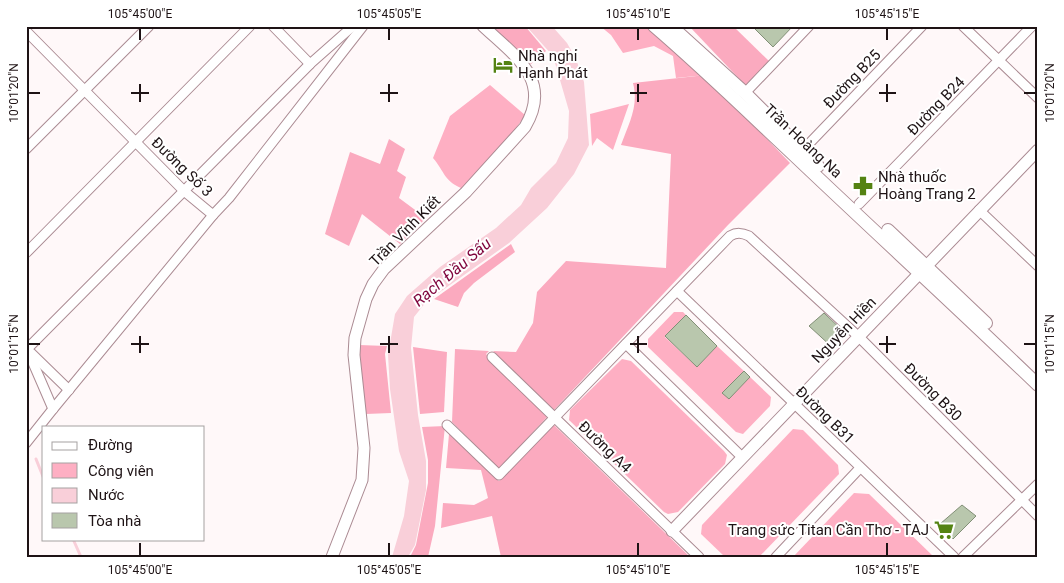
<svg xmlns="http://www.w3.org/2000/svg" width="1064" height="583" viewBox="0 0 1064 583" font-family="Roboto,sans-serif">
<style>
.green{fill:#feafc3}
.forest{fill:#fbaabf}
.water{fill:#f9cfd9}
.lines{fill:none;stroke-linecap:round;stroke-linejoin:round}
.stream{stroke:#f9cfd9;stroke-width:3}
.building{fill:#b9c7ad;stroke:#818f76}
.minor-casing{stroke:#ab8b93;stroke-width:11}
.tertiary-casing{stroke:#ab8b93;stroke-width:13}
.secondary-casing{stroke:#ab8b93;stroke-width:14}
.minor{stroke:#fff;stroke-width:9}
.tertiary{stroke:#fff;stroke-width:11}
.secondary{stroke:#fff;stroke-width:12}
.ticks{fill:none;stroke:#1e1315;stroke-width:2}
.labels{text-anchor:middle;dominant-baseline:central;stroke-width:4;stroke-linejoin:round;paint-order:stroke}
.poi-label{font-size:15px;fill:#1e1315;stroke:#fff;text-anchor:start}
.street-label{font-size:15px;fill:#1e1315;stroke:#fff}
.water-label{font-size:16px;font-style:italic;fill:#7f053d;stroke:#fff}
.neatline{fill:none;stroke:#1e1315;stroke-width:2}
.ticks-label{font-size:12px;text-anchor:middle;fill:#1e1315}
</style>
<rect width="100%" height="100%" fill="#fff8f9"/>
<g class="green">
<path d="M600,26H663L706,75L676,78L673,56L654,46L623,53L611,35Z"/>
<path d="M490,85L525,115L515,130L464,189C444,182 445,172 433,158L450,116Z"/>
<path d="M629,104L613,150L597,138L592,146L590,114Z"/>
<path d="M674,312H683L686,315L665,337L697,367L717,346L744,371L723,392L728,398L750,377L771,397L770,406L743,434L736,432L648,347V339Z"/>
<path d="M622,359L631,361L724,451L727,455L725,464L678,512L668,514L664,512L569,420L570,410Z"/>
<path d="M793,429L803,430L838,465L839,474L759,557H725L701,534L702,525Z"/>
<path d="M854,493L869,494L934,557H793Z"/>
</g>
<g class="forest">
<path d="M491,26H525L546,51L531,64Z"/>
<path d="M689,26H733L769,61L746,86Z"/>
<path d="M706,75L790,163L728,225L554,410L493,351L516,352L533,323L537,292L566,261L666,268L671,154L621,145C629,123 639,106 633,83Z"/>
<path d="M389,139L405,149L397,171L406,177L399,198L426,218L400,244L362,214L349,246L325,234L350,152L380,164Z"/>
<path d="M511,244L515,252L474,283L464,293L458,307L434,299Z"/>
<path d="M359,345L387,346L385,354L391,413L366,414Z"/>
<path d="M413,347L447,352L444,412L420,414Z"/>
<path d="M455,349L489,351L486,354L547,417L499,469L452,422Z"/>
<path d="M554,425L690,557H501L492,516L441,528L443,503L474,505L488,498L481,470L446,468L449,434L499,481Z"/>
<path d="M445,426L435,526L428,557H410L416,545L428,483V460L422,427Z"/>
</g>
<path class="water" d="M526,26H552L567,43L576,59L584,82L589,145L574,174L547,208L509,243L426,302L414,317L411,348L418,415L426,461V490L415,545L408,557H392L404,516L409,481L399,451L390,389L388,355L395,314L407,296L440,267L496,228L521,205L531,188L556,163L568,138L569,111L553,56Z"/>
<g class="lines">
<g class="stream">
<path d="M36,459L44,479"/>
<path d="M73,539L81,557"/>
</g>
</g>
<g class="building">
<path d="M752,26H793L773,47Z"/>
<path d="M824,313L845,333L837,341L839,343L833,348L809,326Z"/>
<path d="M686,315L717,346L697,367L665,336Z"/>
<path d="M744,371L750,377L729,399L722,393Z"/>
<path d="M962,505L976,516L953,539L940,524Z"/>
</g>
<g class="lines">
<defs>
<g id="minor">
<path d="M273,26L310,64"/>
<path d="M963,26L1038,98"/>
<path d="M26,31L184,191L213,215L229,198L363,26"/>
<path d="M745,93L809,26"/>
<path d="M26,149L149,26"/>
<path d="M802,151L922,26"/>
<path d="M859,204L1032,26"/>
<path d="M979,210L1038,266"/>
<path d="M26,253L250,26"/>
<path d="M677,291L954,557"/>
<path d="M626,344L742,457"/>
<path d="M26,348L27,349L310,64L353,26"/>
<path d="M27,349L53,409"/>
<path d="M31,353L69,390"/>
<path d="M492,357L699,557"/>
<path d="M447,425L499,475L730,236C737,232 742,233 749,236L859,337L1038,516"/>
<path d="M26,443L53,409L213,215"/>
<path d="M776,557L860,468"/>
<path d="M963,557L1038,484"/>
</g>
<g id="tertiary">
<path d="M672,531L1038,150"/>
<path d="M332,557L362,480L364,448L354,355L355,338L366,299L373,284L384,269L466,192L525,127C553,80 515,56 483,26"/>
</g>
<g id="secondary">
<path d="M654,26C703,68 749,113 796,157C876,233 958,308 1038,385"/>
<path d="M671,26L745,93L818,166"/>
<path d="M888,230L986,323"/>
</g>
</defs>
<use href="#minor" class="minor-casing"/>
<use href="#tertiary" class="tertiary-casing"/>
<use href="#secondary" class="secondary-casing"/>
<use href="#minor" class="minor"/>
<use href="#tertiary" class="tertiary"/>
<use href="#secondary" class="secondary"/>
</g>
<path class="ticks" d="M140,28V40M389,28V40M638,28V40M887,28V40M140,84V102M389,84V102M638,84V102M887,84V102M28,93H40M131,93H149M380,93H398M630,93H647M879,93H896M1024,93H1036M140,336V353M389,336V353M638,336V353M887,336V353M28,344H40M131,344H149M380,344H398M630,344H647M879,344H896M1024,344H1036M140,543V556M389,543V556M638,543V556M887,543V556"/>
<defs>
<symbol id="hotel-bare" viewBox="-9 -9 18 18"><path d="M-6-4.5h1.5V1H6V5H4.5V3h-9V5H-6ZM-4 0a1.8 1.8 0 1 1 3.6 0ZM.5 0V-2.5h3Q6-2.5 6 0Z" fill="#548313" stroke="#fff" stroke-width="2.5" paint-order="stroke"/></symbol>
<symbol id="pharmacy-bare" viewBox="-9 -9 18 18"><path d="M-2-6h4v4h4v4h-4v4h-4v-4h-4v-4h4Z" fill="#548313" stroke="#fff" stroke-width="2.5" paint-order="stroke"/></symbol>
<symbol id="supermarket-bare" viewBox="-9 -9 18 18"><path d="M-6-5.5h2.5l.6 2H6L4.5 2H-2.5L-4.4-4H-6ZM-1.5 3.2a1.3 1.3 0 1 0 .1 0ZM3 3.2a1.3 1.3 0 1 0 .1 0Z" fill="#548313" stroke="#fff" stroke-width="2.5" paint-order="stroke"/></symbol>
</defs>
<g fill-rule="evenodd">
<use href="#hotel-bare" x="489" y="51" width="28" height="28"/>
<use href="#pharmacy-bare" x="849" y="172" width="28" height="28"/>
<use href="#supermarket-bare" x="930" y="516" width="28" height="28"/>
</g>
<g class="labels">
<g class="poi-label">
<text x="518" y="56">Nhà nghỉ<tspan x="518" dy="17">Hạnh Phát</tspan></text>
<text x="878" y="177">Nhà thuốc<tspan x="878" dy="17">Hoàng Trang 2</tspan></text>
<text x="929" y="530" text-anchor="end">Trang sức Titan Cần Thơ - TAJ</text>
</g>
<g class="street-label">
<text transform="translate(852 79) rotate(-46)">Đường B25</text>
<text transform="translate(936 106) rotate(-46)">Đường B24</text>
<text transform="translate(803 141) rotate(43)">Trần Hoàng Na</text>
<text transform="translate(182 167) rotate(44)">Đường Số 3</text>
<text transform="translate(405 231) rotate(-45)">Trần Vĩnh Kiết</text>
<text transform="translate(844 330) rotate(-46)">Nguyễn Hiền</text>
<text transform="translate(933 392) rotate(45)">Đường B30</text>
<text transform="translate(825 415) rotate(44)">Đường B31</text>
<text transform="translate(605 447) rotate(44)">Đường A4</text>
</g>
<g class="water-label">
<text transform="translate(452 272) rotate(-40)">Rạch Đầu Sấu</text>
</g>
</g>
<rect width="1064" height="583" fill="none" stroke="#ffffff" stroke-width="55"/>
<rect x="42" y="426" width="162" height="115" fill="#ffffff" stroke="#a5a1a1"/>
<rect x="52" y="442" width="25" height="8" fill="#ffffff" stroke="#a5a1a1"/>
<text x="88" y="450" font-size="15" fill="#1e1315">Đường</text>
<rect x="52" y="463" width="25" height="15" fill="#feafc3" stroke="#a5a1a1"/>
<text x="88" y="476" font-size="15" fill="#1e1315">Công viên</text>
<rect x="52" y="488" width="25" height="15" fill="#f9cfd9" stroke="#a5a1a1"/>
<text x="88" y="500" font-size="15" fill="#1e1315">Nước</text>
<rect x="52" y="513" width="25" height="15" fill="#b9c7ad" stroke="#a5a1a1"/>
<text x="88" y="526" font-size="15" fill="#1e1315">Tòa nhà</text>
<rect x="28" y="28" width="1008" height="528" class="neatline"/>
<g class="ticks-label">
<text x="140" y="18">105°45'00"E</text>
<text x="389" y="18">105°45'05"E</text>
<text x="638" y="18">105°45'10"E</text>
<text x="887" y="18">105°45'15"E</text>
<text transform="translate(14 93) rotate(-90)" y="4">10°01'20"N</text>
<text transform="translate(1050 93) rotate(-90)" y="4">10°01'20"N</text>
<text transform="translate(14 344) rotate(-90)" y="4">10°01'15"N</text>
<text transform="translate(1050 344) rotate(-90)" y="4">10°01'15"N</text>
<text x="140" y="574">105°45'00"E</text>
<text x="389" y="574">105°45'05"E</text>
<text x="638" y="574">105°45'10"E</text>
<text x="887" y="574">105°45'15"E</text>
</g>
</svg>
